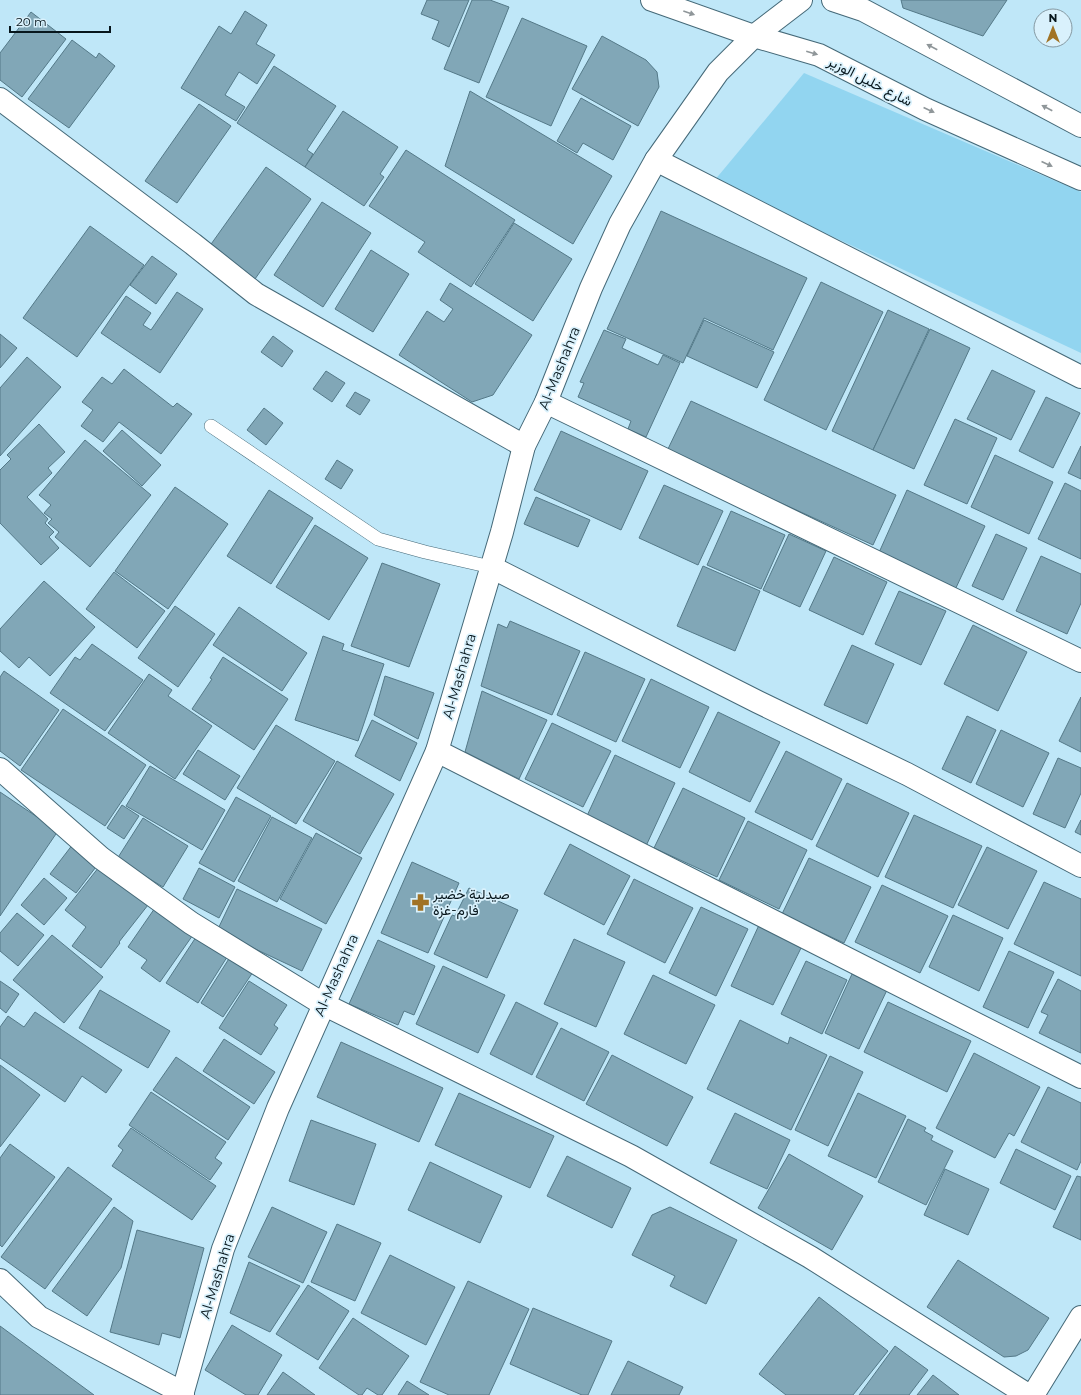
<svg xmlns="http://www.w3.org/2000/svg" width="1081" height="1395" viewBox="0 0 1081 1395" font-family="Montserrat,Vazirmatn,sans-serif">
<style>
.green{fill:#92d5f0}
.building{fill:#81a7b7;stroke:#547988}
.lines{fill:none;stroke-linecap:round;stroke-linejoin:round}
.service-casing{stroke:#456978;stroke-width:14}
.minor-casing{stroke:#456978;stroke-width:24}
.service{stroke:#fff;stroke-width:13}
.minor{stroke:#fff;stroke-width:22}
.oneway{fill:#8f9699}
.labels{text-anchor:middle;dominant-baseline:central;stroke-width:3.5;stroke-linejoin:round;paint-order:stroke}
.street-label{font-size:14px;fill:#07161c;stroke:#d9f1fc}
.poi-label{font-size:14px;fill:#07161c;stroke:#d9f1fc;text-anchor:start}
</style>
<rect width="100%" height="100%" fill="#bfe7f8"/>
<path class="green" d="M804,73L1081,192V353L714,181Z"/>
<g class="building">
<path d="M427,0H469L449,47L432,39L439,21L421,14Z"/>
<path d="M472,0H490L509,7L479,83L444,69Z"/>
<path d="M901,0H1007L983,36L903,8Z"/>
<path d="M245,11L267,25L256,44L275,55L257,84L239,72L225,95L245,107L236,121L181,88L219,26L231,34Z"/>
<path d="M31,12L66,39L22,97L0,80V53Z"/>
<path d="M522,18L587,46L551,126L486,97Z"/>
<path d="M602,36L646,60L657,72L659,87L638,126L572,89Z"/>
<path d="M72,40L96,58L99,53L115,66L69,128L28,99Z"/>
<path d="M274,66L336,106L307,150L313,154L305,167L237,123Z"/>
<path d="M470,91L612,176L573,244L445,166Z"/>
<path d="M581,98L631,126L613,160L583,143L577,153L557,141Z"/>
<path d="M199,104L231,126L177,203L145,181Z"/>
<path d="M343,111L398,147L380,174L384,177L364,206L305,167Z"/>
<path d="M406,150L515,220L471,287L418,252L425,242L369,206Z"/>
<path d="M266,167L311,199L255,279L209,247Z"/>
<path d="M322,202L371,233L323,307L274,275Z"/>
<path d="M661,211L807,278L773,350L704,318L683,363L607,329Z"/>
<path d="M514,223L572,259L533,321L475,284Z"/>
<path d="M90,226L144,265L77,357L23,318Z"/>
<path d="M371,250L409,274L373,332L335,309Z"/>
<path d="M152,256L177,274L156,304L130,285Z"/>
<path d="M821,282L883,312L826,430L764,400Z"/>
<path d="M450,283L532,335L493,395L472,402L399,355L427,311L444,322L453,309L440,300Z"/>
<path d="M177,292L203,309L160,373L101,333L126,296L151,313L143,325L151,330Z"/>
<path d="M888,310L929,329L873,450L832,431Z"/>
<path d="M704,320L774,352L757,388L687,356Z"/>
<path d="M930,329L970,348L914,469L873,450Z"/>
<path d="M604,330L626,339L622,348L658,365L663,355L680,363L646,437L628,429L631,421L578,397L584,383L580,382Z"/>
<path d="M0,334L17,348L0,368Z"/>
<path d="M273,336L293,351L282,367L261,352Z"/>
<path d="M27,357L61,387L0,456V388Z"/>
<path d="M124,369L173,407L177,403L192,414L161,454L119,422L103,442L81,426L93,410L82,402L102,377L112,384Z"/>
<path d="M992,370L1035,391L1011,440L967,419Z"/>
<path d="M326,371L345,383L332,402L313,389Z"/>
<path d="M355,392L370,400L360,415L346,406Z"/>
<path d="M1046,397L1080,413L1053,468L1019,451Z"/>
<path d="M691,401L896,495L873,545L667,451Z"/>
<path d="M264,408L283,423L266,445L247,430Z"/>
<path d="M955,419L997,438L967,504L924,485Z"/>
<path d="M39,424L65,452L48,468L52,473L27,497L48,519L45,523L54,532L49,537L59,548L41,565L0,523V470L11,459L7,455Z"/>
<path d="M122,430L161,465L142,486L103,451Z"/>
<path d="M561,431L648,471L621,530L534,490Z"/>
<path d="M85,440L151,495L90,567L55,537L59,532L48,523L52,519L44,513L51,505L39,495Z"/>
<path d="M1081,446V479L1068,473Z"/>
<path d="M995,455L1053,482L1029,534L971,507Z"/>
<path d="M337,460L353,470L341,489L325,479Z"/>
<path d="M1065,483L1081,491V559L1038,539Z"/>
<path d="M664,485L723,511L698,565L639,538Z"/>
<path d="M175,487L228,524L168,609L115,571Z"/>
<path d="M269,490L313,518L271,584L227,556Z"/>
<path d="M907,490L985,526L954,592L877,557Z"/>
<path d="M536,497L590,520L578,547L524,524Z"/>
<path d="M731,511L785,535L761,589L707,565Z"/>
<path d="M315,525L368,558L329,620L276,587Z"/>
<path d="M789,534L826,551L800,607L763,590Z"/>
<path d="M996,534L1027,548L1003,600L972,586Z"/>
<path d="M1041,556L1081,574V603L1067,634L1016,611Z"/>
<path d="M834,557L887,582L863,635L809,610Z"/>
<path d="M382,563L440,584L409,667L351,646Z"/>
<path d="M703,566L760,591L735,651L677,626Z"/>
<path d="M114,572L165,611L137,648L86,609Z"/>
<path d="M44,581L95,627L50,676L29,657L19,668L0,651V629Z"/>
<path d="M899,591L946,611L921,665L875,644Z"/>
<path d="M175,606L215,634L178,687L138,658Z"/>
<path d="M239,607L307,653L282,691L213,645Z"/>
<path d="M510,621L580,651L552,715L481,686L498,624L507,628Z"/>
<path d="M973,625L1027,652L998,711L944,684Z"/>
<path d="M323,636L344,644L342,650L384,664L358,741L295,720Z"/>
<path d="M92,644L143,680L105,731L50,693L75,657L80,660Z"/>
<path d="M852,645L894,664L867,724L824,705Z"/>
<path d="M585,652L645,679L616,742L557,715Z"/>
<path d="M223,657L288,699L254,750L192,709L212,679L210,678Z"/>
<path d="M4,671L59,710L20,766L0,751V677Z"/>
<path d="M149,674L172,690L168,696L212,726L175,779L108,733Z"/>
<path d="M385,676L434,693L418,739L374,715Z"/>
<path d="M651,679L709,707L680,768L622,741Z"/>
<path d="M482,691L547,720L519,779L465,752Z"/>
<path d="M1081,697V752L1059,741Z"/>
<path d="M63,709L146,765L105,826L21,770Z"/>
<path d="M718,712L780,742L750,802L689,772Z"/>
<path d="M967,716L996,730L971,783L942,769Z"/>
<path d="M372,720L417,743L400,781L355,756Z"/>
<path d="M552,723L611,751L583,807L525,779Z"/>
<path d="M276,725L335,761L296,824L237,788Z"/>
<path d="M1001,730L1049,753L1023,807L976,784Z"/>
<path d="M198,750L240,776L225,800L183,774Z"/>
<path d="M786,751L842,779L812,840L755,812Z"/>
<path d="M615,755L675,783L646,846L586,818Z"/>
<path d="M1058,758L1081,768V793L1065,828L1033,814Z"/>
<path d="M337,761L394,794L360,854L303,821Z"/>
<path d="M150,766L225,810L202,850L126,806Z"/>
<path d="M847,783L909,813L878,877L816,846Z"/>
<path d="M683,788L745,818L717,877L654,848Z"/>
<path d="M0,792L58,831L0,916Z"/>
<path d="M236,797L271,816L234,882L199,863Z"/>
<path d="M122,805L139,816L124,839L107,828Z"/>
<path d="M914,815L982,846L953,908L885,877Z"/>
<path d="M272,817L312,838L277,902L238,881Z"/>
<path d="M143,818L188,846L163,887L117,859Z"/>
<path d="M1081,820V835L1075,832Z"/>
<path d="M748,821L807,850L779,909L719,880Z"/>
<path d="M316,833L362,858L326,924L280,899Z"/>
<path d="M73,844L99,863L76,893L50,874Z"/>
<path d="M570,844L630,876L604,925L544,894Z"/>
<path d="M987,847L1037,871L1008,929L958,905Z"/>
<path d="M809,858L871,887L844,943L782,914Z"/>
<path d="M412,862L459,883L428,953L381,933Z"/>
<path d="M99,867L148,905L119,942L120,943L101,968L72,946L86,927L65,910Z"/>
<path d="M199,868L235,887L219,918L183,899Z"/>
<path d="M44,878L67,898L44,925L21,905Z"/>
<path d="M634,879L693,908L665,963L607,934Z"/>
<path d="M1044,882L1081,899V976L1014,944Z"/>
<path d="M882,885L948,916L920,973L855,942Z"/>
<path d="M469,888L518,910L487,978L434,954L452,915L455,916Z"/>
<path d="M237,889L322,929L302,971L217,931Z"/>
<path d="M157,905L195,932L160,982L141,968L147,960L128,947Z"/>
<path d="M701,907L748,929L716,996L669,973Z"/>
<path d="M17,913L44,935L18,966L0,951V933Z"/>
<path d="M953,915L1003,938L979,991L929,967Z"/>
<path d="M759,925L802,946L773,1005L731,986Z"/>
<path d="M198,934L229,954L198,1003L166,983Z"/>
<path d="M52,935L103,977L64,1023L13,980Z"/>
<path d="M574,939L625,962L596,1027L544,1004Z"/>
<path d="M378,940L435,966L414,1015L404,1011L398,1025L349,1004Z"/>
<path d="M1009,951L1054,972L1028,1028L983,1007Z"/>
<path d="M230,957L253,972L223,1017L201,1003Z"/>
<path d="M806,961L847,980L822,1034L781,1014Z"/>
<path d="M443,966L505,995L478,1053L416,1024Z"/>
<path d="M852,974L887,990L859,1049L825,1033Z"/>
<path d="M653,975L715,1005L686,1064L624,1034Z"/>
<path d="M1058,979L1081,991V1053L1039,1033L1048,1015L1041,1012Z"/>
<path d="M0,981L19,994L6,1013L0,1008Z"/>
<path d="M249,981L287,1005L274,1025L278,1028L261,1055L219,1028Z"/>
<path d="M100,990L170,1031L148,1068L79,1028Z"/>
<path d="M516,1002L558,1023L532,1075L490,1054Z"/>
<path d="M888,1002L971,1041L947,1092L864,1052Z"/>
<path d="M35,1012L122,1070L106,1093L82,1076L65,1102L0,1058V1027L8,1016L24,1027Z"/>
<path d="M740,1020L788,1044L790,1037L827,1055L791,1130L707,1089Z"/>
<path d="M561,1028L609,1052L584,1101L536,1077Z"/>
<path d="M224,1039L275,1072L254,1104L203,1071Z"/>
<path d="M341,1042L443,1088L419,1142L317,1097Z"/>
<path d="M974,1053L1040,1087L1014,1136L1009,1133L995,1158L936,1128Z"/>
<path d="M612,1055L693,1097L667,1146L586,1104Z"/>
<path d="M830,1056L863,1072L828,1146L795,1130Z"/>
<path d="M176,1057L250,1107L228,1140L153,1090Z"/>
<path d="M0,1065L40,1095L0,1147Z"/>
<path d="M1048,1087L1081,1103V1161L1077,1170L1021,1142Z"/>
<path d="M151,1092L226,1142L215,1158L222,1163L210,1180L129,1125Z"/>
<path d="M459,1093L554,1136L530,1188L435,1145Z"/>
<path d="M858,1093L906,1116L876,1178L828,1156Z"/>
<path d="M735,1113L790,1140L767,1189L710,1163Z"/>
<path d="M908,1119L926,1128L924,1131L933,1136L931,1140L953,1151L926,1205L878,1182Z"/>
<path d="M311,1120L376,1144L354,1205L289,1181Z"/>
<path d="M131,1128L216,1186L192,1220L112,1166L123,1150L118,1146Z"/>
<path d="M10,1144L55,1177L2,1247L0,1245V1158Z"/>
<path d="M1016,1149L1071,1176L1055,1210L1000,1183Z"/>
<path d="M789,1154L863,1196L832,1250L758,1208Z"/>
<path d="M567,1156L631,1188L612,1228L547,1196Z"/>
<path d="M430,1162L502,1196L480,1243L408,1210Z"/>
<path d="M68,1167L112,1199L45,1289L1,1257Z"/>
<path d="M945,1169L989,1189L968,1235L924,1215Z"/>
<path d="M1077,1176L1081,1177V1240L1053,1227Z"/>
<path d="M114,1207L133,1221L121,1268L87,1316L52,1291Z"/>
<path d="M272,1207L327,1232L303,1283L248,1257Z"/>
<path d="M670,1207L737,1240L706,1304L670,1286L675,1276L632,1255L652,1215Z"/>
<path d="M337,1224L381,1243L355,1301L311,1282Z"/>
<path d="M137,1230L204,1248L180,1338L162,1333L159,1345L110,1332Z"/>
<path d="M390,1255L455,1287L426,1345L361,1313Z"/>
<path d="M958,1260L1049,1318L1028,1350L1016,1356L1004,1357L927,1307Z"/>
<path d="M249,1262L300,1286L270,1332L230,1313Z"/>
<path d="M468,1281L529,1309L489,1395H449L420,1382Z"/>
<path d="M308,1285L349,1311L318,1360L276,1334Z"/>
<path d="M819,1297L888,1351L853,1395H786L759,1374Z"/>
<path d="M533,1308L612,1341L588,1395H582L510,1364Z"/>
<path d="M353,1318L409,1356L382,1395H378L367,1388L362,1395H359L319,1368Z"/>
<path d="M232,1325L282,1355L258,1395H246L205,1370Z"/>
<path d="M0,1326L94,1395H0Z"/>
<path d="M895,1346L928,1370L909,1395H859Z"/>
<path d="M628,1361L683,1387L679,1395H611Z"/>
<path d="M283,1372L315,1395H267Z"/>
<path d="M933,1375L959,1395H917Z"/>
<path d="M407,1381L429,1395H398Z"/>
</g>
<g class="lines">
<defs>
<path id="service" d="M211,426L378,539L425,552L491,567"/>
<g id="minor">
<path d="M652,0L754,36L819,55L925,109L1081,179"/>
<path d="M833,0L863,10L1081,126"/>
<path d="M0,99L193,244L256,294L524,446"/>
<path d="M656,160L1081,377"/>
<path d="M546,402L1081,661"/>
<path d="M491,567L758,702L907,774L1081,866"/>
<path d="M437,751L1081,1077"/>
<path d="M0,769L101,858L191,923L323,1004L631,1156L810,1257L1028,1395"/>
<path d="M0,1280L39,1317L183,1393"/>
<path d="M182,1395L223,1249L278,1108L437,751L502,532L524,446L546,402L591,288L620,224L656,160L718,72L754,36L801,0"/>
<path d="M1033,1395L1081,1317"/>
</g>
</defs>
<use href="#service" class="service-casing"/>
<use href="#minor" class="minor-casing"/>
<use href="#service" class="service"/>
<use href="#minor" class="minor"/>
</g>
<defs><path id="oneway-solid" d="M-6-.8H1V-3.2L6.5 0L1 3.2V.8H-6Z"/></defs>
<g class="oneway">
<use href="#oneway-solid" transform="translate(689 13) rotate(19)"/>
<use href="#oneway-solid" transform="translate(932 47) rotate(-152)"/>
<use href="#oneway-solid" transform="translate(812 53) rotate(16)"/>
<use href="#oneway-solid" transform="translate(1047 108) rotate(-152)"/>
<use href="#oneway-solid" transform="translate(929 110) rotate(25)"/>
<use href="#oneway-solid" transform="translate(1047 164) rotate(24)"/>
</g>
<defs>
<symbol id="pharmacy-bare" viewBox="-9 -9 18 18"><path d="M-2-6h4v4h4v4h-4v4h-4v-4h-4v-4h4Z" fill="#a17325" stroke="#d9f1fc" stroke-width="2.5" paint-order="stroke"/></symbol>
</defs>
<g fill-rule="evenodd">
<use href="#pharmacy-bare" x="408" y="890" width="25" height="25"/>
</g>
<g class="labels">
<g class="street-label">
<text transform="translate(870 81) rotate(27)">شارع خليل الوزير</text>
<text transform="translate(559 368) rotate(-68)">Al-Mashahra</text>
<text transform="translate(459 676) rotate(-74)">Al-Mashahra</text>
<text transform="translate(336 975) rotate(-66)">Al-Mashahra</text>
<text transform="translate(217 1276) rotate(-73)">Al-Mashahra</text>
</g>
<g class="poi-label">
<text x="433" y="894">صيدلية خضير<tspan x="433" dy="16">فارم-غزة</tspan></text>
</g>
</g>
<g transform="translate(1053 28)"><circle r="19" fill="#d9f1fc" stroke="#8599a2"/>
<path d="M0-3L7 15L0 10L-7 15Z" fill="#a17325"/>
<text y="-6" font-size="11" font-weight="bold" text-anchor="middle" fill="#07161c">N</text>
</g>
<path d="M10 26v6h100v-6" fill="none" stroke="#07161c" stroke-width="2"/>
<text x="16" y="26" font-size="12" fill="#07161c" stroke="#d9f1fc" stroke-width="3" paint-order="stroke">20 m</text>
</svg>
